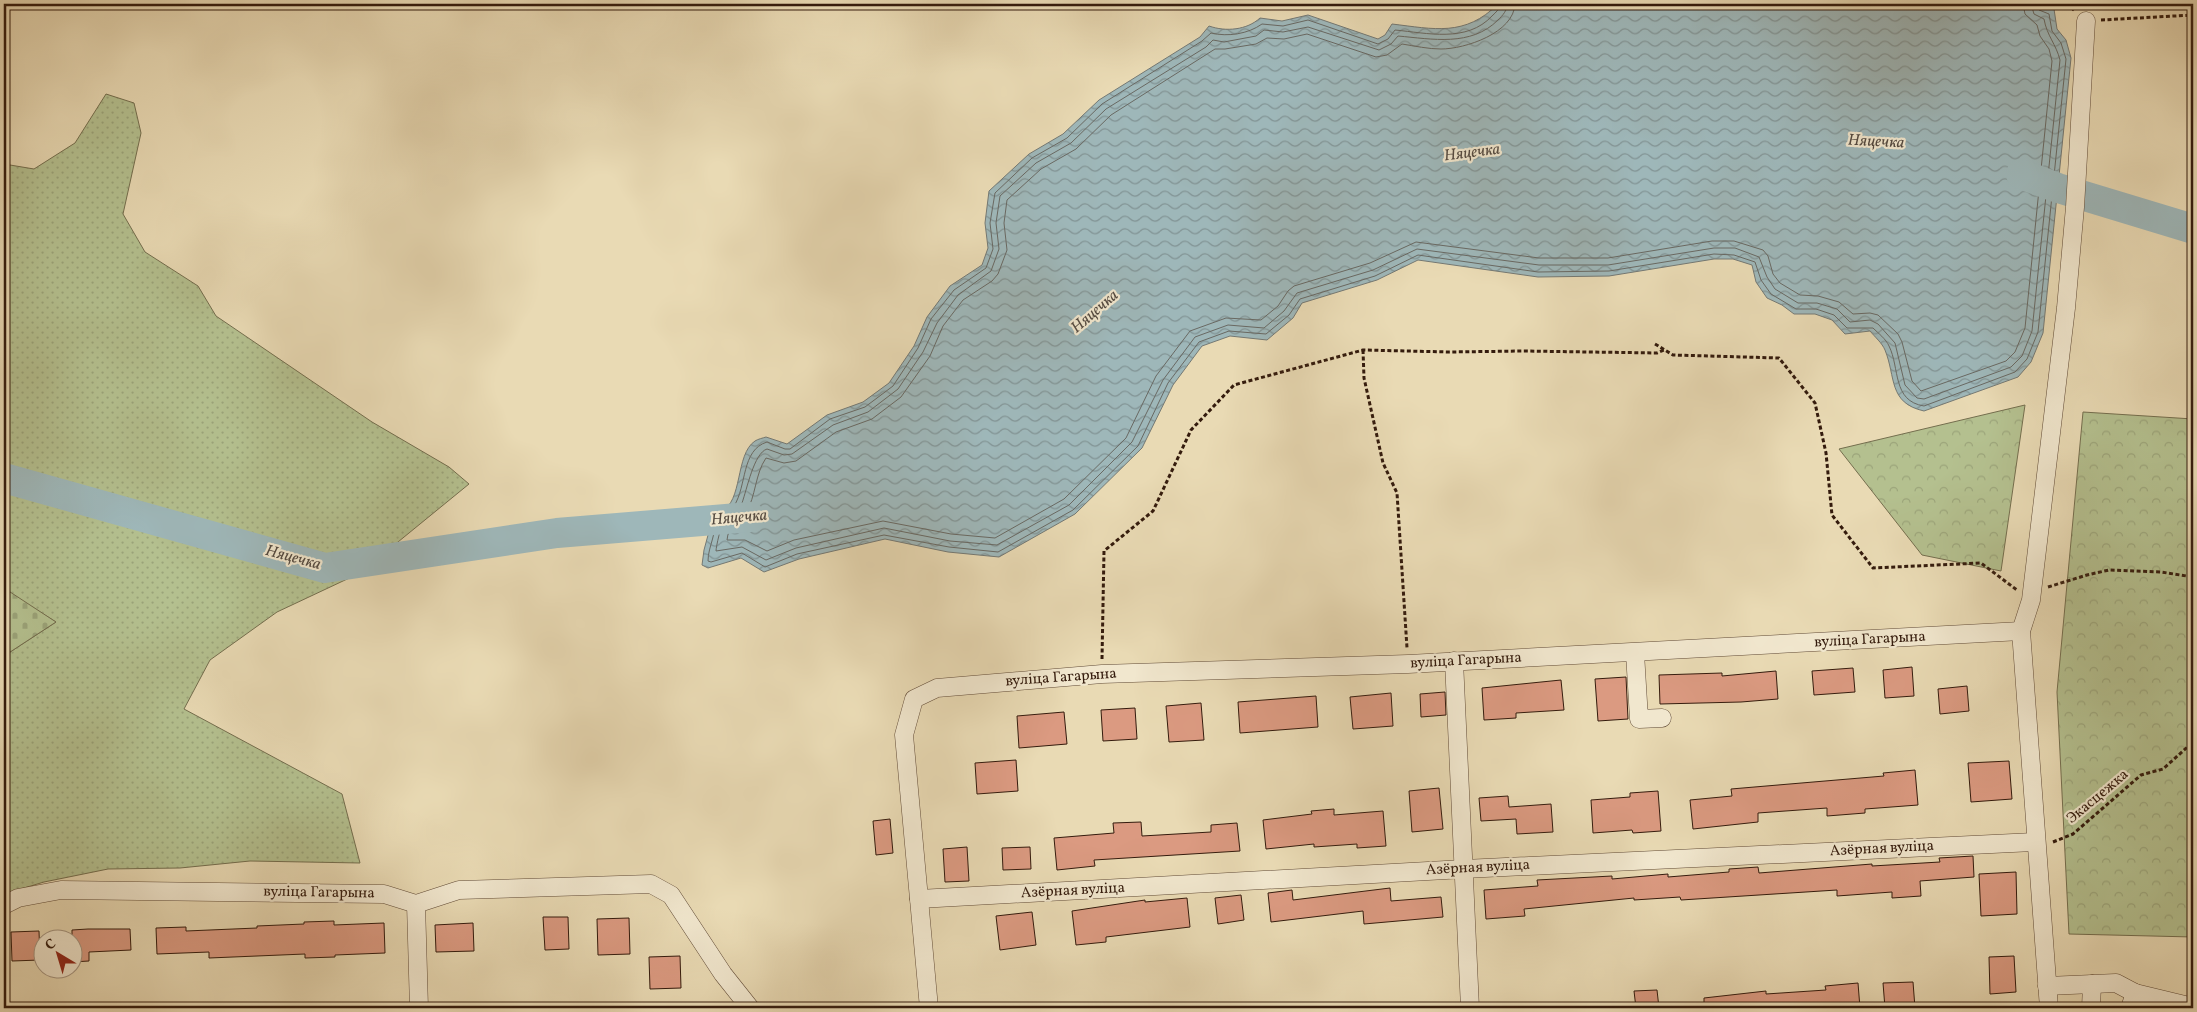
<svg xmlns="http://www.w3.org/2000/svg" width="2197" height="1012" viewBox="0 0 2197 1012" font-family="Vollkorn,serif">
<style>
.grass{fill:url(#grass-dots);stroke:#746e4e}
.forest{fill:url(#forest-crowns);stroke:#746e4e}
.cemetery{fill:url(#cemetery-stones);stroke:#746e4e}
.water{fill:url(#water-waves);stroke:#747974}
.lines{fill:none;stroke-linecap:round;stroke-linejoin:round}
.shore{stroke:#696963;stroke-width:1}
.river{stroke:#9eb7b9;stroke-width:30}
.building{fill:#db9a81;stroke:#341b0d}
.minor-casing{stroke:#614b37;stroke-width:19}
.path{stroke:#341b0d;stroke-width:3;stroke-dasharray:4 2.5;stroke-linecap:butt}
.minor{stroke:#f1e7ce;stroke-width:18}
.labels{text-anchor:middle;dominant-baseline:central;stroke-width:4.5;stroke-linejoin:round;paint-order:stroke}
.street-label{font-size:15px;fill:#341b0d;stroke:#f1e7ce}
.water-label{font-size:16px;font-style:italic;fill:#544a41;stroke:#f1e7ce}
</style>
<defs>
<pattern id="grass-dots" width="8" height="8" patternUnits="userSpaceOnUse" patternTransform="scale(1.25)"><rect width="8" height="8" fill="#b4c08f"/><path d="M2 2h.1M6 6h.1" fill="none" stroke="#9ba47a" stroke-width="1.8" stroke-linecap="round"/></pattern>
<pattern id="forest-crowns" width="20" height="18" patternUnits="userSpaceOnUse" patternTransform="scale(1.25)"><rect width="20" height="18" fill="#b4c08f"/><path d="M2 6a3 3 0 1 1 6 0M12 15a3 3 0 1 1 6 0" fill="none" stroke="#9ba47a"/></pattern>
<pattern id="cemetery-stones" width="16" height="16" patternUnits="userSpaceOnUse" patternTransform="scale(1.25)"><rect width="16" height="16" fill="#b4c08f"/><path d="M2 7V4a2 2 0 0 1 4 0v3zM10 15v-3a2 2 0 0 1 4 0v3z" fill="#9ba47a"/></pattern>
<pattern id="water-waves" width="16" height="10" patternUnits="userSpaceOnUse" patternTransform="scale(1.25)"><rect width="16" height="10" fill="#9eb7b9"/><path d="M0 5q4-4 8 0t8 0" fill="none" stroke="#829495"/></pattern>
</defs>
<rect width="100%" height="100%" fill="#e9dab4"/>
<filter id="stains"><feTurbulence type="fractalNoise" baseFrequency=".004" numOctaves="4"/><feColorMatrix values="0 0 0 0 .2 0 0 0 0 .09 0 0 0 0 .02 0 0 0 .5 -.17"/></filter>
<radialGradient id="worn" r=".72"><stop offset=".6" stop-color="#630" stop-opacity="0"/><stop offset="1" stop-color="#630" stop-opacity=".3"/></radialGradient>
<path class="grass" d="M106,94L134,103L141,133L123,214L145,252L198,286L216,316L372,422L449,467L469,484L360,573L277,612L210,660L184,709L342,794L360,863L250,861L180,868L108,869L44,882L4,894V656L56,622L4,590V164L34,169L75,143Z"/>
<g class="forest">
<path d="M2025,405L2001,571L1922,555L1839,449Z"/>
<path d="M2083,412L2193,419V937L2069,934L2057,692Z"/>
</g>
<path class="cemetery" d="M4,588L56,622L4,656Z"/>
<path class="water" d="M1498,4H2034L2054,9L2057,29L2066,40L2071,58L2043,333L2031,362L2018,377L1924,411C1888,403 1896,377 1885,350C1882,343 1875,337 1870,331L1845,334L1832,320L1815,314H1794L1782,305L1767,298L1756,282L1752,265L1733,259H1714L1609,276L1538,277L1418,260L1377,280L1302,303L1293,318L1267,340L1230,336L1202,346L1173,385L1142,448L1075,514L999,557L948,552L885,539L799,559L764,572L741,558L708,568L702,565L704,550L711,524L704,511C709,511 716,512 721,511C743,503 735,454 755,441C758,439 763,438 766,437L787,444L827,415L863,402L889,383L914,346L927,317L950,286L982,265L988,248L985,223L989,191L1029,154L1063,134L1099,100L1200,37L1209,26C1226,32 1247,30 1260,18L1282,21L1308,15L1378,39L1385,35L1392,24C1434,29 1465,37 1498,4Z"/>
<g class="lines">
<g class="shore">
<path d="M1501,4C1500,9 1496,12 1492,16C1467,43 1427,33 1395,30L1388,39L1378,44L1308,20L1283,26L1262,24C1248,34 1228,37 1211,33L1202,41L1102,104L1067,138L1032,158L995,193L990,223L993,249L986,268L954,290L931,319L918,348L893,386L865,407L830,419L790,449H785L767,442C741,450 747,486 734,506C729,514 721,514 714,517C718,532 708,546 708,561L711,562L742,553L765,567L797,554L884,535L949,547L998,552L1073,510L1138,446L1168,383L1199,342L1229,331L1266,334L1289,315L1300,299L1375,276L1418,255L1538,272L1609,271L1714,254L1734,255L1755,262L1761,280L1771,294L1796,309H1816L1834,315L1847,328H1873C1878,333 1886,339 1889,346C1900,368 1892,401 1924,406L2015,372L2027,359L2038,332L2066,59L2061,43L2052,31L2049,14L2039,10L2037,4"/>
<path d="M1507,4C1507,11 1503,15 1498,20C1471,47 1432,39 1398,36L1391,44L1379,50L1308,27L1283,32L1264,30L1256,36L1224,42L1213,40L1206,47L1106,109L1071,143L1036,163L1000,196L996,223L999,249L991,271L958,295L937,323L923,352L898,389L868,412L833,425L792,454L784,455L767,449C754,453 747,489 742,503C738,514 731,514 724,522C721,524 716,547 716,551L742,547L766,560L796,548L884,528L950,541L997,545L1069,505L1132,442L1163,380L1195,337L1228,325L1264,328L1284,311L1297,293L1373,270L1417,249L1539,265H1608L1714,248H1735L1759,257L1767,277L1775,289L1798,303H1817L1837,309L1850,322L1870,320L1878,324L1895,343L1905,385L1917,398L1924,399L2011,367L2022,356L2032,331L2060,60C2056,44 2047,36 2044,19L2034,14L2031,4"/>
<path d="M1515,4C1514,33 1465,49 1441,49C1428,49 1415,46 1402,44L1387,55L1376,57L1307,34L1284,39L1267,38L1256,44L1225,49H1215L1111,115L1076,149L1041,169L1007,200L1004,223L1007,250L998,274L992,281L963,300L943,326L930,356L901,397L872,419L836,432L796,461L784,463L766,458C755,474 756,496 746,513C740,525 728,525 727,540H745L767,551L794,540L883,521L951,534L995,538L1064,499L1126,438L1156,376L1190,331L1226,318L1261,320L1278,306L1288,291L1294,286L1370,263L1416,242L1539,258H1608L1712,241H1734L1763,250L1768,256L1773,274L1780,283L1800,295L1818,296L1839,302L1853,314L1870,313L1878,315L1898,334L1902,342L1912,381L1921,391L2006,361L2015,352L2025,328L2052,61L2049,49L2040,36L2037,25L2025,14L2023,4"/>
</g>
<g class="river">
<path d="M2021,174L2058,188L2193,229"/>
<path d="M4,478L325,568L557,533L750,517"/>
</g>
</g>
<g class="building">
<path d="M1912,667L1914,696L1885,698L1883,670Z"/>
<path d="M1853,668L1855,692L1814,695L1812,671Z"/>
<path d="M1776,671L1778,699L1741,702L1660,704L1659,675L1722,673V676Z"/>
<path d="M1626,677L1628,719L1598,721L1595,679Z"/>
<path d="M1561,680L1564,710L1516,713V718L1484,720L1482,688Z"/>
<path d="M1967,686L1969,711L1940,714L1938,689Z"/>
<path d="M1445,692L1446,715L1421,717L1420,694Z"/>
<path d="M1391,693L1393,726L1353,729L1350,697Z"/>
<path d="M1316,696L1318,727L1240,733L1238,702Z"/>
<path d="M1201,703L1204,740L1169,742L1166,706Z"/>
<path d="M1135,708L1137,739L1103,741L1101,710Z"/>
<path d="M1064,712L1067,744L1019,748L1017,716Z"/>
<path d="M1016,760L1018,791L977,794L975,763Z"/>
<path d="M2009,761L2012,799L1971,802L1968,763Z"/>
<path d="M1915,770L1918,805L1865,809V813L1827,816V808L1758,813V822L1693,829L1690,800L1732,796L1731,789L1884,776L1883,773Z"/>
<path d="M1439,788L1443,829L1412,832L1409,791Z"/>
<path d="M1658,791L1661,831L1633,833L1632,830L1593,833L1591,800L1630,797V793Z"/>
<path d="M1508,796L1509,807L1551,804L1553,832L1517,834L1516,819L1481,821L1479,798Z"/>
<path d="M1334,809V815L1383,811L1386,846L1357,848V844L1314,847V844L1266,849L1263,820L1312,814L1311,811Z"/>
<path d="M890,819L893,853L876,855L873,821Z"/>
<path d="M1141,822L1142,836L1211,832V825L1237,823L1240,851L1094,860L1095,866L1057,870L1054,838L1114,833L1113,823Z"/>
<path d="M967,847L969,881L945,882L943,849Z"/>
<path d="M1030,847L1031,869L1003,870L1002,848Z"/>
<path d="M1973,856L1974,877L1920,881L1921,896L1892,898V892L1837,896V890L1681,900L1680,897L1634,900V898L1524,909L1525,916L1486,919L1484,890L1538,886L1537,880L1612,876V879L1668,874V877L1729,872V869L1758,867L1759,873L1872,864V866L1940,862L1939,858Z"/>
<path d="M2016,872L2017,914L1981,916L1979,874Z"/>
<path d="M1390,888L1391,901L1441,897L1443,917L1364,924L1363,911L1271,922L1268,893L1292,890L1293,900Z"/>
<path d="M1241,895L1244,920L1218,924L1215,898Z"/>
<path d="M1187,898L1190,927L1106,937V942L1076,945L1072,911L1145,900V902Z"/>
<path d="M1032,912L1036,945L1000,950L996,916Z"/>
<path d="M543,917H568L569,949L545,950Z"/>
<path d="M629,918L630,954L598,955L597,919Z"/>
<path d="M334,921V925L384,923L385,953L335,955V957L305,958V954L209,958V952L157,954L156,928L186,927V931L257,928V926L304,924V922Z"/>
<path d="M473,923L474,951L436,952L435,925Z"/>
<path d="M88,929H130L131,950L89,952V961L72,962V930Z"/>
<path d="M39,931L40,960L12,961L11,932Z"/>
<path d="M680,956L681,988L650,989L649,957Z"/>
<path d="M2014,956L2016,992L1990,994L1989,957Z"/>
<path d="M1913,982L1915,1008H1885L1883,983Z"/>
<path d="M1858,983L1860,1008H1704V998L1766,991V994L1826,990L1825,986Z"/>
<path d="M1657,990L1659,1008H1636L1634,991Z"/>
</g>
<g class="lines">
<defs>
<g id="minor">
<path d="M1635,653L1639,719L1662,718"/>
<path d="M1454,661L1470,1008"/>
<path d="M919,899L1464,869L2036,842"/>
<path d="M416,904L419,1008"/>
<path d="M4,905L18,898L61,890L384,894L416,904L459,890L651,884L671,895L723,974L750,1008"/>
<path d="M2047,986L2116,983L2135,993L2130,1008"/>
<path d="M2135,993L2193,1007"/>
<path d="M929,1008L904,735L914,699L937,688L1102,674L1408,664L2021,631"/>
<path d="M2049,1008L2021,631L2031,600L2066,308L2075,207L2086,21"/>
<path d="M2091,1008L2092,984"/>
</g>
</defs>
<use href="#minor" class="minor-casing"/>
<g class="path">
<path d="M2067,4L2074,10"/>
<path d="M2101,20L2193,15"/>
<path d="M1655,344L1673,355L1779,358L1815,403L1826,453L1832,515L1873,568L1981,563L2017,590"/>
<path d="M1363,350L1364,378L1383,463L1397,493L1407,648"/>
<path d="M2048,587L2087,575L2109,570L2161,572L2193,577"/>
<path d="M1102,659L1104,551L1153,511L1191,430L1234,385L1363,350L1449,352L1524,351L1657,353L1664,350"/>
<path d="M2053,842L2073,834L2141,775L2163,769L2193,742"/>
</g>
<use href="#minor" class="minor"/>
</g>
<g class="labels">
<g class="street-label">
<text transform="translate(1870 640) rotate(-3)">вуліца Гагарына</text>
<text transform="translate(1466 661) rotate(-3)">вуліца Гагарына</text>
<text transform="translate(1061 678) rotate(-4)">вуліца Гагарына</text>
<text transform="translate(2098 797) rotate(-40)">Экасцежка</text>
<text transform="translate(1882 849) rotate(-3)">Азёрная вуліца</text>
<text transform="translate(1478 868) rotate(-3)">Азёрная вуліца</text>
<text transform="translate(1073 891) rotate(-3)">Азёрная вуліца</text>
<text transform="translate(319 893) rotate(1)">вуліца Гагарына</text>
</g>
<g class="water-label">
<text transform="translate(1876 142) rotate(3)">Няцечка</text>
<text transform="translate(1472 153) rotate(-7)">Няцечка</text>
<text transform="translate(1095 312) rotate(-41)">Няцечка</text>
<text transform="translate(739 518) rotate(-5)">Няцечка</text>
<text transform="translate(293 558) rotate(15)">Няцечка</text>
</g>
</g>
<rect width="2197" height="1012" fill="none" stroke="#e9dab4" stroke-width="20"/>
<rect x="5" y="5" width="2187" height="1002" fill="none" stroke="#341b0d" stroke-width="2.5"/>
<rect x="10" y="10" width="2177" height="992" fill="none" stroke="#341b0d"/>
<g transform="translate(58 954) rotate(322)"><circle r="24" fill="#f1e7ce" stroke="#a59581"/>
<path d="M0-4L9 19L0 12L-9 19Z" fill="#8f2418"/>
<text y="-8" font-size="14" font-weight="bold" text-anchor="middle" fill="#341b0d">С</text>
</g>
<rect width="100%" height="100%" filter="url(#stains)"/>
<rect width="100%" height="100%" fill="url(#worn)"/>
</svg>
